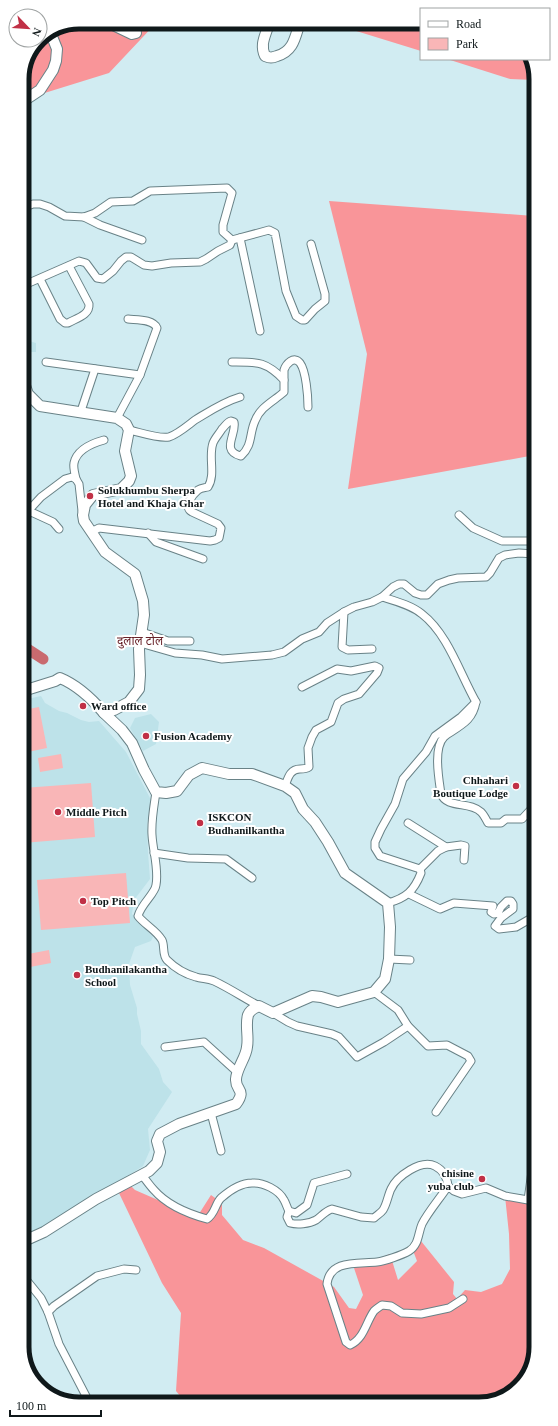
<svg xmlns="http://www.w3.org/2000/svg" width="558" height="1426" viewBox="0 0 558 1426" font-family="'Times New Roman','Noto Sans Devanagari',serif">
<style>
.built{fill:#bde2e9}
.green{fill:#f9b6b7}
.forest{fill:#f99599}
.lines{fill:none;stroke-linecap:round;stroke-linejoin:round}
.river{stroke:#c96a6f;stroke-width:11}
.street-casing{stroke:#698287;stroke-width:9}
.secondary-casing{stroke:#698287;stroke-width:12}
.street{stroke:#fff;stroke-width:7}
.secondary{stroke:#fff;stroke-width:10}
.poi-dot{fill:#c13046;stroke:#fff;stroke-width:1.5}
.labels{text-anchor:middle;dominant-baseline:central;stroke-width:4;stroke-linejoin:round;paint-order:stroke}
.poi-label{font-size:11px;font-weight:bold;fill:#0f181a;stroke:#fff;text-anchor:start}
.neighbourhood-label{font-size:12px;fill:#682229;stroke:#fff}
.rim{fill:none;stroke:#0f181a;stroke-width:5}
</style>
<rect width="100%" height="100%" fill="#d1ecf2"/>
<g class="built">
<path d="M22,339L36,343V352H28L23,351Z"/>
<path d="M41,696L45,703L59,711L67,713L81,720L89,722L99,721L126,752L151,800L147,824L148,852L150,879L134,900L132,914L153,937L151,941L135,947L129,964L130,985L137,1008V1014L141,1031V1044L159,1069L163,1082L172,1092L148,1129L150,1150L143,1166L93,1198L24,1238L23,700Z"/>
<path d="M151,714L159,722L156,744L143,751L130,728L135,718Z"/>
</g>
<g class="green">
<path d="M39,707L47,748L23,753V710Z"/>
<path d="M61,754L63,768L40,772L38,758Z"/>
<path d="M91,783L95,837L23,843V788Z"/>
<path d="M126,873L130,923L41,930L37,880Z"/>
<path d="M49,950L51,963L25,968L23,955Z"/>
</g>
<g class="forest">
<path d="M79,22H157L109,73L22,100V76L38,40H40V38Z"/>
<path d="M344,22H421V51L353,30Z"/>
<path d="M447,59H531L534,64V80L510,79Z"/>
<path d="M329,201L534,216L535,455L348,489L367,354Z"/>
<path d="M130,1185L135,1190L197,1217L211,1195L222,1203V1215L243,1240L264,1248L334,1287L349,1308L356,1309L363,1295L354,1268L355,1260L379,1258L390,1254L398,1280L417,1261L412,1248L414,1242L421,1241L454,1282L453,1294L457,1299L465,1290L481,1292L502,1284L510,1269L509,1234L505,1196L536,1200V1347L528,1370L519,1385L494,1402L186,1403L176,1391L181,1313L162,1283L119,1193Z"/>
</g>
<g class="lines">
<path class="river" d="M23,646L43,659"/>
<defs>
<g id="street">
<path d="M22,208L33,204H40L49,207L65,216L84,217L95,213L111,202L133,201L150,191L227,188L232,193L223,225V232L232,240L230,245L218,251L206,259L200,262L171,263L152,266L144,265L131,257H126L121,261L113,271L103,279L97,278L86,263L79,261L22,286"/>
<path d="M84,217L100,225L142,240"/>
<path d="M240,238L260,331"/>
<path d="M232,240L269,230L275,233L286,291L296,316L302,320H305L315,309L325,301V294L311,244"/>
<path d="M40,279L60,319L65,323H68C77,318 90,315 89,304L69,266"/>
<path d="M46,362L140,375"/>
<path d="M284,380C284,377 284,373 284,370C286,364 294,355 300,363C306,371 308,396 308,407"/>
<path d="M81,411L95,369"/>
<path d="M117,418L140,375L157,328C153,319 137,320 128,319"/>
<path d="M129,430C139,432 158,439 169,437C178,434 187,426 195,420C210,411 223,402 240,397"/>
<path d="M76,479C75,474 73,468 74,463C77,449 93,443 104,440"/>
<path d="M29,511L53,522L59,529"/>
<path d="M459,515L473,528L502,541H535"/>
<path d="M25,522L29,510L41,497L65,479L72,477L76,479L79,484L82,511"/>
<path d="M91,532L99,528L210,541L215,540L219,538L221,528L218,524L192,512C183,507 192,495 198,490C201,488 204,488 208,487C216,474 208,457 213,443C215,438 219,434 222,429C225,426 227,422 231,421L234,422C237,434 220,451 241,456C253,445 249,434 255,421C260,407 274,401 284,392V380C266,361 257,362 232,362"/>
<path d="M148,533L156,542L203,559"/>
<path d="M382,597C395,601 411,605 422,614C448,634 460,674 476,702"/>
<path d="M344,612L342,647L348,650L372,649"/>
<path d="M142,632L168,641H190"/>
<path d="M140,643L175,653L202,655L222,659L272,655L284,652L302,639L319,632L327,623L344,612L354,607L372,602L382,597L393,587L399,584H404L415,593L421,595H427L438,584L449,580L458,578L486,577L490,573L499,558L505,555L519,553L535,554"/>
<path d="M285,786C288,778 290,769 300,769C304,769 306,769 309,767L308,748L312,737L316,730L331,722L338,703L344,699L359,694L377,673L379,668L375,666L351,671L337,669L302,687"/>
<path d="M156,792C154,806 151,821 152,835C153,852 159,869 156,885C155,894 141,904 138,916C145,925 156,930 162,940C165,946 162,955 167,960C175,968 185,974 196,977C202,979 208,978 214,981C229,988 244,998 259,1006"/>
<path d="M408,823L446,847L438,851L420,869"/>
<path d="M446,847L461,845L465,846L464,860"/>
<path d="M154,853L188,858L226,859L252,878"/>
<path d="M409,894L440,909L454,903L493,906L491,912L494,914L498,913L501,907L507,901H511L513,904V909L501,918L495,926L499,929L516,927L535,916"/>
<path d="M388,903C406,898 414,891 421,873L420,869L380,856L375,848V842L381,829L395,804L403,779L426,752L435,736L461,717L476,702C473,718 465,723 451,732C449,733 446,735 444,737C433,748 439,780 441,794C447,809 470,801 481,812C484,815 486,819 488,823H501L506,819H522L535,805"/>
<path d="M389,959L410,960"/>
<path d="M374,992L398,1010L408,1026L428,1046L447,1045L468,1056L471,1061L436,1112"/>
<path d="M273,1013L288,1022L297,1026L332,1034L339,1037L357,1057L384,1042L408,1026"/>
<path d="M165,1047L204,1042L237,1072"/>
<path d="M211,1113L221,1151"/>
<path d="M142,1175C146,1180 150,1186 154,1190C167,1205 189,1214 207,1219C215,1214 215,1204 221,1198C229,1191 241,1183 252,1183C263,1182 279,1190 284,1200C286,1203 287,1208 289,1211L296,1213L307,1205L314,1183L347,1174"/>
<path d="M289,1211L287,1217L290,1223C297,1225 309,1224 316,1220C322,1216 325,1211 332,1209L361,1217L374,1218C377,1215 381,1213 383,1210C387,1204 388,1195 391,1189C397,1176 421,1159 435,1166C443,1170 447,1176 448,1186"/>
<path d="M24,1277L41,1298L48,1312L59,1344L86,1396L88,1404"/>
<path d="M463,1299L449,1308L421,1314L402,1313L391,1306L382,1305C379,1307 376,1309 374,1311C366,1322 364,1339 350,1345L346,1342L327,1284C330,1259 358,1264 377,1262C385,1261 402,1255 409,1251C419,1245 418,1233 422,1224C428,1212 441,1197 448,1186L454,1191L462,1194L486,1188L505,1196L528,1200L534,1157L536,1155"/>
<path d="M48,1312L54,1306L97,1276L124,1269L136,1270"/>
</g>
<g id="secondary">
<path d="M107,22L132,34L136,33L132,22"/>
<path d="M269,22C267,34 259,43 265,56C270,58 272,58 277,56C294,51 295,37 300,22"/>
<path d="M22,102L40,90L53,70L56,61L57,49L51,34"/>
<path d="M23,380L28,394L40,406L117,418L126,424L129,430L125,451L131,476L129,481L121,489L93,495L85,505L83,515L84,521L105,552L135,574L143,601L144,615L139,649L140,675L139,689L129,702L114,710L104,713C92,699 77,685 60,678L55,681L23,691"/>
<path d="M24,1241L44,1232L96,1199L149,1171L157,1163L160,1152L157,1141L160,1134L179,1124L236,1104C247,1089 235,1091 236,1079C237,1067 246,1058 247,1047C249,1037 245,1025 248,1015C250,1010 254,1008 259,1006L273,1013L312,996L321,997L338,1002L374,992L385,979L389,959L390,927L388,903L345,873L328,842L315,822L303,809L295,793L285,786L252,774H229L202,768L189,775L177,791L166,793L156,792L144,770L132,743L122,730L104,713"/>
</g>
</defs>
<use href="#street" class="street-casing"/>
<use href="#secondary" class="secondary-casing"/>
<use href="#street" class="street"/>
<use href="#secondary" class="secondary"/>
</g>
<g class="poi-dot">
<circle cx="90" cy="496" r="4"/>
<circle cx="83" cy="706" r="4"/>
<circle cx="146" cy="736" r="4"/>
<circle cx="516" cy="786" r="4"/>
<circle cx="58" cy="812" r="4"/>
<circle cx="200" cy="823" r="4"/>
<circle cx="83" cy="901" r="4"/>
<circle cx="77" cy="975" r="4"/>
<circle cx="482" cy="1179" r="4"/>
</g>
<g class="labels">
<g class="poi-label">
<text x="98" y="490">Solukhumbu Sherpa<tspan x="98" dy="13">Hotel and Khaja Ghar</tspan></text>
<text x="91" y="706">Ward office</text>
<text x="154" y="736">Fusion Academy</text>
<text x="508" y="780" text-anchor="end">Chhahari<tspan x="508" dy="13">Boutique Lodge</tspan></text>
<text x="66" y="812">Middle Pitch</text>
<text x="208" y="817">ISKCON<tspan x="208" dy="13">Budhanilkantha</tspan></text>
<text x="91" y="901">Top Pitch</text>
<text x="85" y="969">Budhanilakantha<tspan x="85" dy="13">School</tspan></text>
<text x="474" y="1173" text-anchor="end">chisine<tspan x="474" dy="13">yuba club</tspan></text>
</g>
<g class="neighbourhood-label">
<text x="140" y="641">दुलाल टोल</text>
</g>
</g>
<path d="M0 0H558V1426H0ZM79 29H479A50 50 0 0 1 529 79V1347A50 50 0 0 1 479 1397H79A50 50 0 0 1 29 1347V79A50 50 0 0 1 79 29Z" fill="#fff" fill-rule="evenodd"/>
<path class="rim" d="M79 29H479A50 50 0 0 1 529 79V1347A50 50 0 0 1 479 1397H79A50 50 0 0 1 29 1347V79A50 50 0 0 1 79 29Z"/>
<rect x="420" y="8" width="130" height="52" fill="#ffffff" stroke="#9fa3a3"/>
<rect x="428" y="21" width="20" height="6" fill="#ffffff" stroke="#9fa3a3"/>
<text x="456" y="28" font-size="12" fill="#0f181a">Road</text>
<rect x="428" y="38" width="20" height="12" fill="#f9b6b7" stroke="#9fa3a3"/>
<text x="456" y="48" font-size="12" fill="#0f181a">Park</text>
<g transform="translate(28 28) rotate(115)"><circle r="19" fill="#ffffff" stroke="#9fa3a3"/>
<path d="M0-3L7 15L0 10L-7 15Z" fill="#c13046"/>
<text y="-6" font-size="11" font-weight="bold" text-anchor="middle" fill="#0f181a">N</text>
</g>
<path d="M10 1410v6h91v-6" fill="none" stroke="#0f181a" stroke-width="2"/>
<text x="16" y="1410" font-size="12" fill="#0f181a" stroke="#ffffff" stroke-width="3" paint-order="stroke">100 m</text>
</svg>
